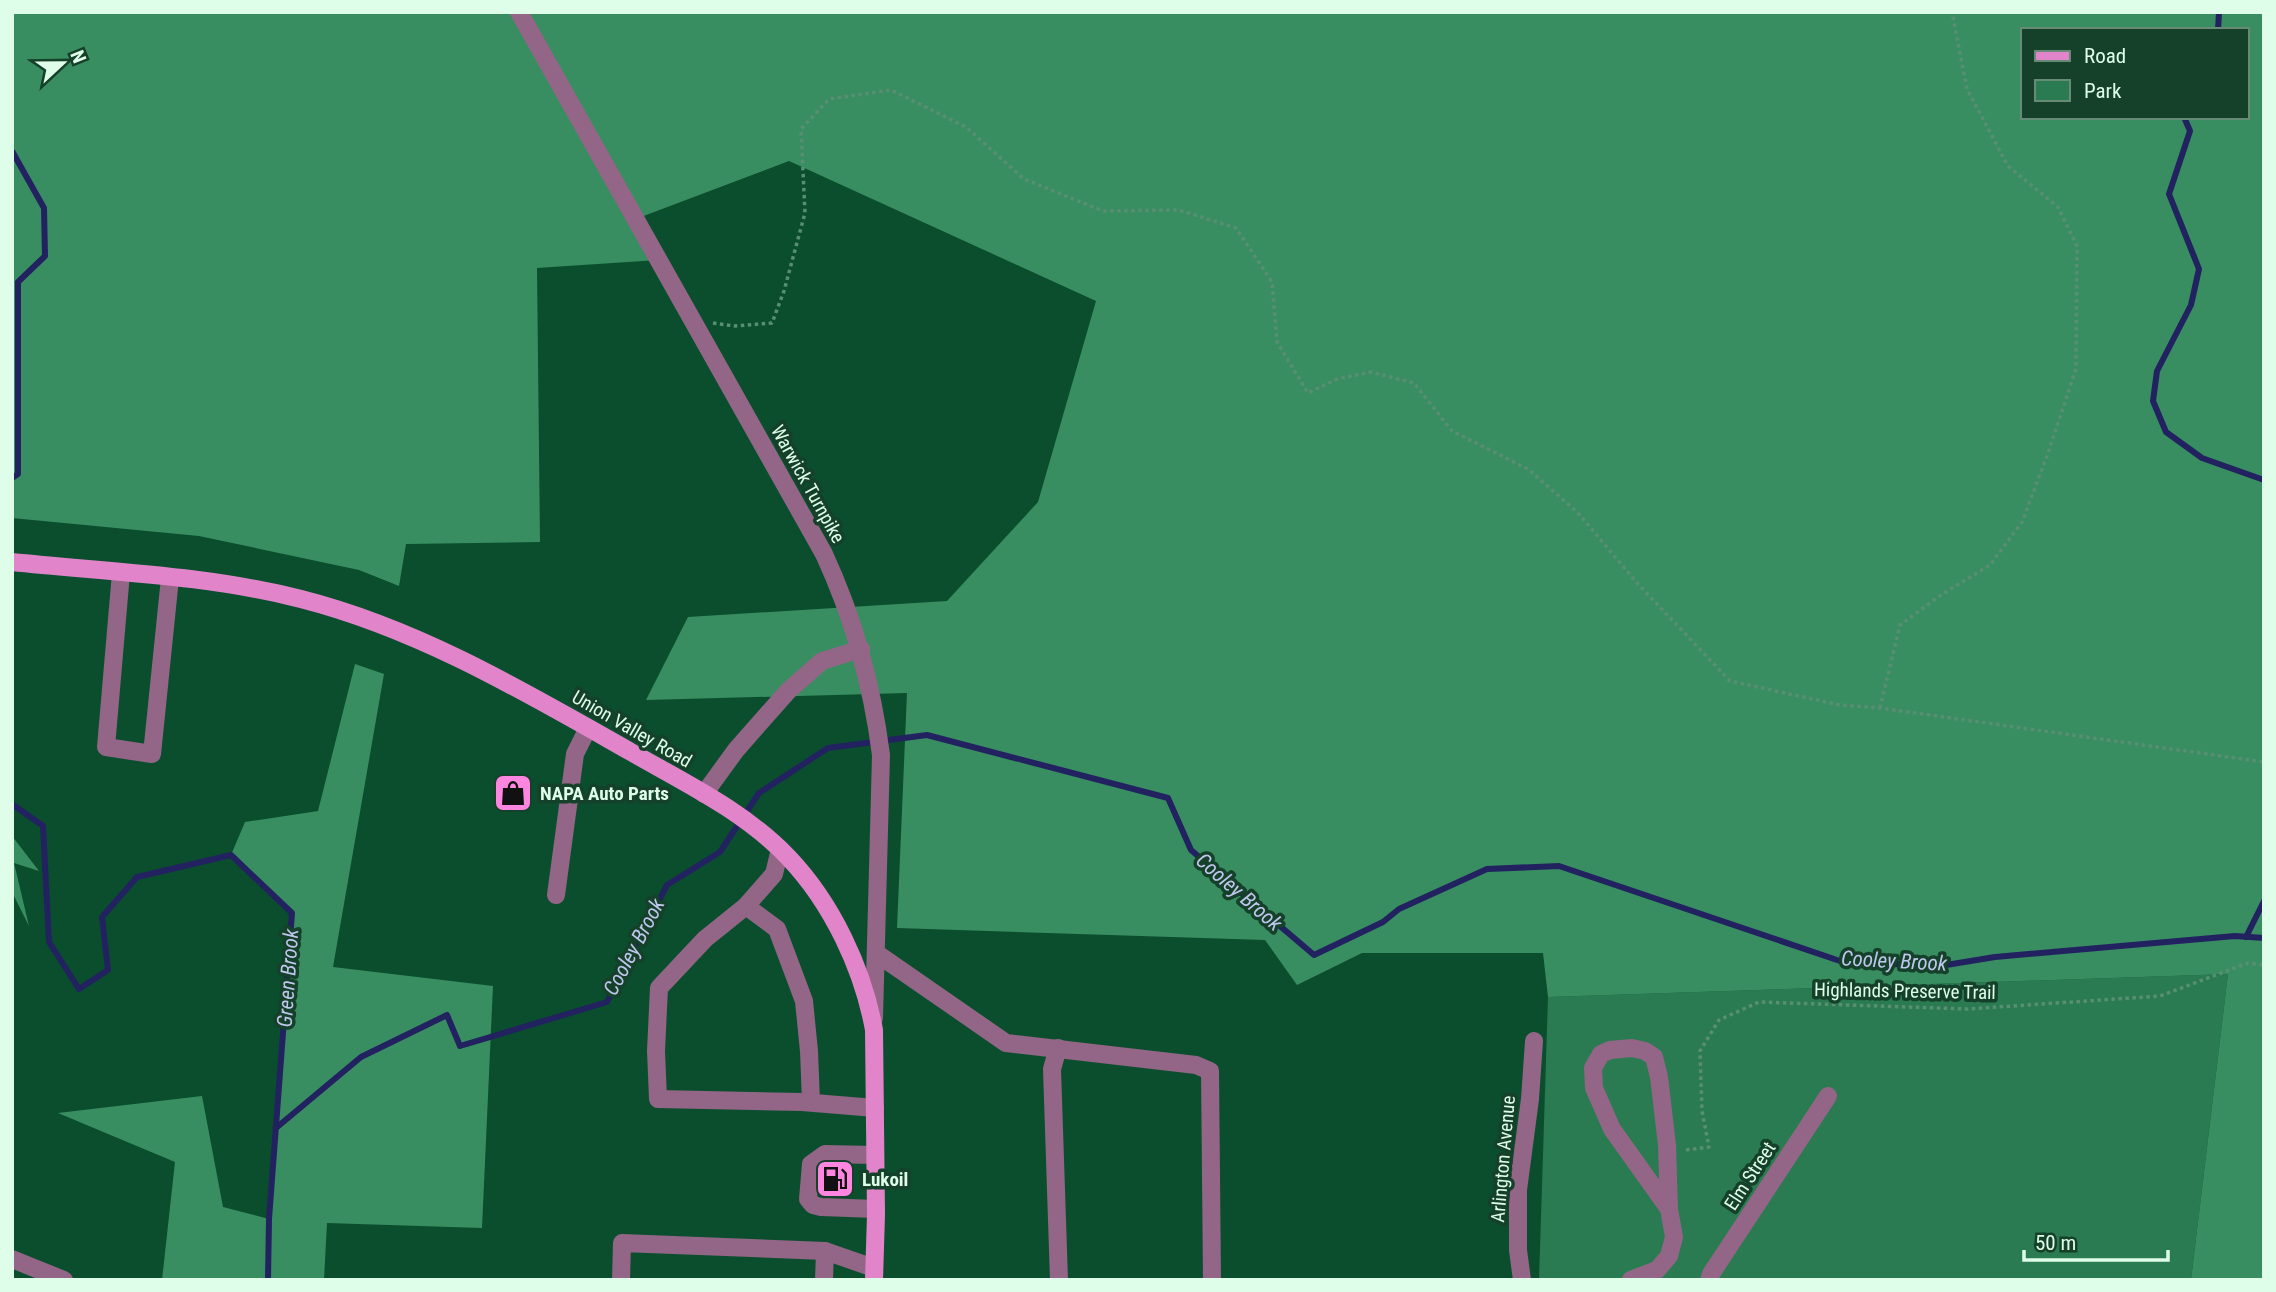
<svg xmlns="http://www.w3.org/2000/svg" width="2276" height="1292" viewBox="0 0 2276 1292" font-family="'Roboto Condensed',sans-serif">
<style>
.green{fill:#2a7b51}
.forest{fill:#398e61;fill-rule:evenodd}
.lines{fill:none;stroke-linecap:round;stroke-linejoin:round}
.stream{stroke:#222261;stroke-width:6}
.path{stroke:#588e72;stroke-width:3.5;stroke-dasharray:3.5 3.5;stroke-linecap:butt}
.minor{stroke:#936586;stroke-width:18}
.major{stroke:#e284ca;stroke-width:18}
.labels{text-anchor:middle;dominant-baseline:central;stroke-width:7;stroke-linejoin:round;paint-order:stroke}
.street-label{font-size:19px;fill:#dffeea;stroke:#154029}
.poi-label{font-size:19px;font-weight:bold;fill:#dffeea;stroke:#154029;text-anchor:start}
.water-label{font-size:21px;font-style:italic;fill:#c0c7ee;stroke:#154029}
</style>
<rect width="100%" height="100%" fill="#0b4e2e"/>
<path class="green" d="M2228,974L2191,1280H1539L1548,997Z"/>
<g class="forest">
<path d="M12,12H2264V1280H2191L2228,974L1548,997L1543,953H1362L1297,985L1265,940L897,928L907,693L646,700L688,617L947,601L1038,502L1096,301L789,161L633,220L658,260L537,268L540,542L406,544L399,586L359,570L199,536L12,518ZM2022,30H2246V117H2022Z"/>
<path d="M355,664L384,674L333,967L493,986L482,1228L327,1223L324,1280H162L175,1162L58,1113L202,1096L223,1207L269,1219L292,913L231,855L245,822L318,811Z"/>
<path d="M12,836L39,871L14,863L29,926L12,892Z"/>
</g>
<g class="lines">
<g class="stream">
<path d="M2218,30L2219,12"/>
<path d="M2184,117L2190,131L2169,194L2199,269L2191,305L2157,371L2153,401L2166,432L2202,458L2264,480"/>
<path d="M12,151L44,208L45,256L18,282V474L12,478"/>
<path d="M12,804L43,826L49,942L79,989L108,970L102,917L137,877L231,855L292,913L269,1219L268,1280"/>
<path d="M2246,937L2264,901"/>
<path d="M276,1128L361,1057L447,1015L460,1046L607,1002L667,885L720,852L759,793L828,748L927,735L1168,798L1191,850L1314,955L1383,922L1399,909L1487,869L1559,866L1843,962L1940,966L1995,957L2235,936L2264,938"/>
</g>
<g class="path">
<path d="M713,323L735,326L772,323L784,291L805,213L801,129L829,99L891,90L966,127L1024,179L1103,211L1179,210L1236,228L1272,282L1277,342L1308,393L1337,379L1371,372L1414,383L1452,431L1528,469L1578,513L1638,584L1730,681L1840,705L1880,708L2264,762"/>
<path d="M1880,708L1900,625L1941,595L1990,565L2022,522L2047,456L2076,369L2077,246L2058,207L2008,166L1967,89L1952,12"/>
<path d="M1686,1150L1709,1147L1702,1111L1700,1051L1719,1020L1759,1002L1968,1009L2160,996L2248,963L2264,965"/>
</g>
<g class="minor">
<path d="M519,12L824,554C854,619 872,684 881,755L874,1018"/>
<path d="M121,573L106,747L152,754L170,578"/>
<path d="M704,794L736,750L788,691L822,661L861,649"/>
<path d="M780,849L774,874L746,906L705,939L659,988L656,1051L658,1099L802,1102L875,1108"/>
<path d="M556,895L575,754L588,728"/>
<path d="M746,906L777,929L804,1001L809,1051L811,1102"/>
<path d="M876,953L1006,1043L1196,1065L1210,1071L1212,1280"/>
<path d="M1058,1048L1052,1069L1059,1280"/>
<path d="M875,1155L825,1154L811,1164L808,1199L813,1205L821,1207L876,1209"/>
<path d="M12,1259L64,1280"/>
<path d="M621,1280L622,1243L825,1251L874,1268"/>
<path d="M824,1280L825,1251"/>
<path d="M1522,1280L1518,1250V1190L1530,1099L1534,1041"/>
<path d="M1631,1280L1657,1270L1669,1256L1674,1237L1669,1209L1667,1145L1659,1077L1654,1057L1645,1051L1632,1048L1610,1050L1601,1054L1593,1068L1594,1088L1612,1129L1669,1209"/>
<path d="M1709,1280L1711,1274L1828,1096"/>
</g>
<path class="major" d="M12,562C108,572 207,575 301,599C419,629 525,692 631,752C685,783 744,811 788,857C832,903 863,969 874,1030L876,1215L874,1280"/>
</g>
<defs>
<symbol id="shop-square" viewBox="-11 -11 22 22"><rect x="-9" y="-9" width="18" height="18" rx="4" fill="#fe86e1" stroke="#154029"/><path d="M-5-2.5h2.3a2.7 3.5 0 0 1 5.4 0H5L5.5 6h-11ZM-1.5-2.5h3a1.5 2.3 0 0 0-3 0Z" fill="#111"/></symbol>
<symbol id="fuel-square" viewBox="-11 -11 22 22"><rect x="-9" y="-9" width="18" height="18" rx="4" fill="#fe86e1" stroke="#154029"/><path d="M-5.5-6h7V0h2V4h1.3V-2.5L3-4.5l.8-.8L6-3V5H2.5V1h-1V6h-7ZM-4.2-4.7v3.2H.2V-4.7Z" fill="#111"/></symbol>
</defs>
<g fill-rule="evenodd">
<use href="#shop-square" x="491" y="771" width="44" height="44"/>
<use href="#fuel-square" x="813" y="1157" width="44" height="44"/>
</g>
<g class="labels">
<g class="street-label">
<text transform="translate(808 484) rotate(61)">Warwick Turnpike</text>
<text transform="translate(632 729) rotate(30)">Union Valley Road</text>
<text transform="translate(1905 991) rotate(1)">Highlands Preserve Trail</text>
<text transform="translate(1503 1159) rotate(-85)">Arlington Avenue</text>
<text transform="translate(1750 1176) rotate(-57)">Elm Street</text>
</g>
<g class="poi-label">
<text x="540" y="793">NAPA Auto Parts</text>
<text x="862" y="1179">Lukoil</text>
</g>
<g class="water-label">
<text transform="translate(1239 892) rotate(41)">Cooley Brook</text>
<text transform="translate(634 947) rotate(-62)">Cooley Brook</text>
<text transform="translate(1894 961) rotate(3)">Cooley Brook</text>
<text transform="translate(288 978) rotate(-86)">Green Brook</text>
</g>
</g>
<rect width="2276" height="1292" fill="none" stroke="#dffeea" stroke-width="28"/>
<rect x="2021" y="28" width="228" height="91" fill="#154029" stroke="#668c76" stroke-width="2"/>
<rect x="2035" y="51" width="35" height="10" fill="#e284ca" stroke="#668c76" stroke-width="2"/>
<text x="2084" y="63" font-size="21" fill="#dffeea">Road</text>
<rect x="2035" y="80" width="35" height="21" fill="#2a7b51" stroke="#668c76" stroke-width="2"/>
<text x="2084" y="98" font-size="21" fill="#dffeea">Park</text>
<g transform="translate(63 63) rotate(68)" stroke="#154029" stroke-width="5" paint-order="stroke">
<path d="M0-5L12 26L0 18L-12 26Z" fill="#dffeea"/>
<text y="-10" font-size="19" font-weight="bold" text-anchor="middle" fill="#dffeea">N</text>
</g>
<path d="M2024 1250v10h144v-10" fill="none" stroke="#dffeea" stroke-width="3.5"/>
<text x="2035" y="1250" font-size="21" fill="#dffeea" stroke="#154029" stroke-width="5" paint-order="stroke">50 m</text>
</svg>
